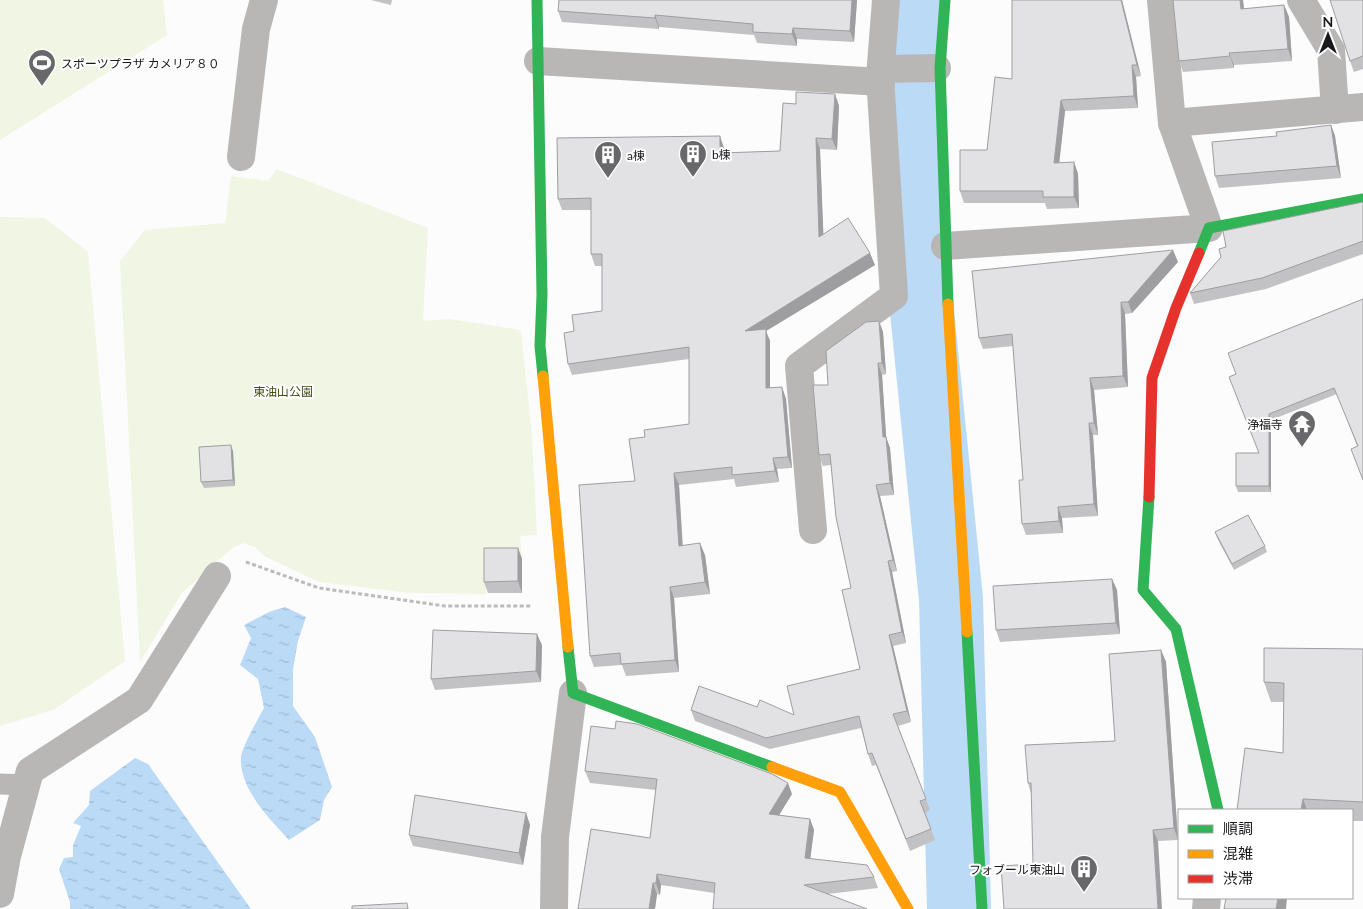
<svg xmlns="http://www.w3.org/2000/svg" width="1363" height="909" viewBox="0 0 1363 909" font-family="Lato,'Noto Sans JP',sans-serif">
<style>
.green{fill:#f0f6e3}
.water{fill:url(#water-ripples)}
.lines{fill:none;stroke-linecap:round;stroke-linejoin:round}
.river{stroke:#bbdaf6;stroke-width:64}
.path{stroke:#bcbbbb;stroke-width:3;stroke-dasharray:4 2.5;stroke-linecap:butt}
.lane{stroke:#b8b7b6;stroke-width:21}
.street{stroke:#b8b7b6;stroke-width:28}
.fast{stroke:#30b455;stroke-width:11}
.slow{stroke:#ff9f0a;stroke-width:11}
.jam{stroke:#e5322d;stroke-width:11}
.wall{fill:#c2c2c4}
.shaded-wall{fill:#9e9ea0}
.building{fill:#e2e2e4;stroke:#9e9ea0}
.labels{text-anchor:middle;dominant-baseline:central;stroke-width:4;stroke-linejoin:round;paint-order:stroke}
.poi-label{font-size:12px;fill:#19191d;stroke:#fff;text-anchor:start}
.park-label{font-size:12px;fill:#424e13;stroke:#fff}
</style>
<defs>
<pattern id="water-ripples" width="26" height="14" patternUnits="userSpaceOnUse" patternTransform="scale(1.25)"><rect width="26" height="14" fill="#bbdaf6"/><path d="M2 4q2-2 4 0t4 0M15 11q2-2 4 0t4 0" fill="none" stroke="#a0bad2"/></pattern>
</defs>
<rect width="100%" height="100%" fill="#fcfcfc"/>
<g class="green">
<path d="M0,0H163L167,35L0,140Z"/>
<path d="M277,169L428,228L423,321L450,319L521,330L532,436L537,535L520,536L522,558L485,560L486,594L409,593L319,582L264,556L255,547L243,543L231,549L182,593L140,662L120,261L145,230L225,223L231,176L268,181Z"/>
<path d="M0,217L45,218L88,252L125,661L53,710L0,726Z"/>
</g>
<g class="water">
<path d="M285,607L306,617L298,641L293,669V706L315,737L332,787L324,800L320,820L289,840C270,819 239,789 241,757C242,747 259,717 264,708L258,679L240,665L251,638L244,625L269,612Z"/>
<path d="M135,758L148,764L251,909H70V902L59,869L64,858L73,857V845L81,826L73,823L89,805L90,791Z"/>
</g>
<g class="lines">
<path class="river" d="M917,0L911,123L913,222L951,599L959,909"/>
<path class="path" d="M246,562L319,588L445,606H531"/>
<path class="lane" d="M0,784L27,785"/>
<g class="street">
<path d="M1161,0L1172,123"/>
<path d="M1301,0L1331,50L1335,110"/>
<path d="M538,61L881,82"/>
<path d="M881,69L937,68"/>
<path d="M241,157L256,29L264,0"/>
<path d="M945,246L1209,228L1172,123L1363,107"/>
<path d="M813,530L799,366L894,296L880,77L886,0"/>
<path d="M0,894L7,856L30,771L139,700L217,576"/>
<path d="M554,909L555,837L573,693"/>
<path d="M1206,909L1207,898"/>
</g>
<g class="fast">
<path d="M537,0L542,295L540,346L543,376"/>
<path d="M945,0L940,68L948,304"/>
<path d="M1199,253L1209,228L1363,199"/>
<path d="M1149,497L1143,590L1176,629L1218,810"/>
<path d="M967,632L982,909"/>
<path d="M568,647L573,693L772,767"/>
</g>
<g class="slow">
<path d="M948,304L967,632"/>
<path d="M543,376L568,647"/>
<path d="M772,767L840,792L908,909"/>
</g>
<path class="jam" d="M1149,497L1152,378L1176,308L1199,253"/>
</g>
<g class="wall">
<path d="M371,0H392L391,5Z"/>
<path d="M559,0H857L854,42L797,39V46L757,43L754,35L659,27V29L562,22L558,11Z"/>
<path d="M1012,0H1122L1141,76L1136,77L1138,108L1065,111L1059,163L1074,162L1078,174L1079,208L1047,209L1045,203H964L960,191L987,150L1012,79Z"/>
<path d="M1173,0H1243L1244,9L1284,5L1289,17L1292,61L1234,65V68L1183,72L1179,61Z"/>
<path d="M1363,0V69L1354,72L1350,61Z"/>
<path d="M835,94L839,106L837,150L820,149L823,234L875,265L766,331L770,341V388L782,387L786,399L792,468L777,469L779,482L736,487L734,479L679,485L683,546L705,555L710,594L674,598L679,672L626,676L622,665L594,667L590,656L635,481L645,437L689,424V359L572,375L568,364L574,331L602,311V266H595L591,254V210H562L558,199L724,148V153L780,151L796,104Z"/>
<path d="M1331,125L1335,136L1341,178L1219,188L1215,176Z"/>
<path d="M1363,202V254L1266,289L1194,304L1190,293L1221,257L1226,247Z"/>
<path d="M1178,262L1132,313L1125,314L1128,387L1094,390L1098,435H1093L1098,516L1062,518L1063,533L1026,535L1022,524L1023,480L1013,346L983,349L979,338Z"/>
<path d="M1363,299L1357,446L1337,394L1271,420V492H1238L1236,486L1259,453L1235,374Z"/>
<path d="M879,321L883,332L886,374L882,375L886,437L890,448L894,495L880,496L897,571L892,572L906,643L893,646L911,722L898,726L930,810L925,813L935,840L910,851L876,765L872,766L868,754L861,728L770,749L695,721L691,710L794,715L860,669L851,588L831,465L823,466L819,455L828,385Z"/>
<path d="M233,451L235,486L204,488L201,482Z"/>
<path d="M1215,532L1265,546L1267,552L1234,570L1217,538Z"/>
<path d="M518,548L522,559V593H488L484,582Z"/>
<path d="M1112,579L1117,590L1120,634L1000,642L996,630Z"/>
<path d="M542,645L541,682L435,690L431,679Z"/>
<path d="M1363,649V821H1352V810H1237L1283,753L1284,702H1271L1264,682Z"/>
<path d="M1161,650L1166,662L1178,840L1158,841L1031,793L1028,783L1115,741Z"/>
<path d="M585,771L792,794L779,815L810,819L814,830L810,858L874,877L878,888L828,894L714,893L661,885L660,895L657,894L655,909H578L650,838L656,790L590,783Z"/>
<path d="M526,813L530,825L523,865L413,846L409,835Z"/>
</g>
<g class="shaded-wall">
<path d="M852,0H857L854,42L850,31Z"/>
<path d="M1121,0H1122L1141,76L1137,65Z"/>
<path d="M1240,0H1243L1245,21L1241,9Z"/>
<path d="M1284,5L1289,17L1292,61L1288,49Z"/>
<path d="M655,15L659,27V29L655,18Z"/>
<path d="M793,28L797,39V46L792,34Z"/>
<path d="M1229,53L1234,65V68Z"/>
<path d="M1132,65L1136,77L1138,108L1134,96Z"/>
<path d="M835,94L839,106L837,150L832,139Z"/>
<path d="M1061,100L1065,111L1058,174L1054,163Z"/>
<path d="M1331,125L1335,136L1341,178L1337,166Z"/>
<path d="M720,136L724,148L725,164L720,153Z"/>
<path d="M816,138L820,149L824,248L819,237Z"/>
<path d="M1074,162L1078,174L1079,208L1074,197Z"/>
<path d="M1173,250L1178,262L1132,313L1128,302Z"/>
<path d="M870,253L875,265L766,331L770,341V400L745,331Z"/>
<path d="M1121,302L1125,314L1128,387L1123,376Z"/>
<path d="M879,321L883,332L886,374L882,363Z"/>
<path d="M878,363L882,375L887,449L883,437Z"/>
<path d="M1090,378L1094,390L1098,435L1094,423Z"/>
<path d="M782,387L786,399L792,468L788,457Z"/>
<path d="M1269,414L1271,420V492L1269,486Z"/>
<path d="M1089,423L1093,435L1098,516L1094,504Z"/>
<path d="M886,437L890,448L894,495L890,483Z"/>
<path d="M231,445L233,451L235,486L233,480Z"/>
<path d="M773,458L777,469L779,482L775,471Z"/>
<path d="M674,473L679,485L683,557L679,546Z"/>
<path d="M876,485L880,496L897,571L893,560Z"/>
<path d="M1058,507L1062,518L1063,533L1059,521Z"/>
<path d="M700,543L705,555L710,594L705,582Z"/>
<path d="M518,548L522,559V593L518,581Z"/>
<path d="M888,561L892,572L906,643L902,632Z"/>
<path d="M1112,579L1117,590L1120,634L1116,623Z"/>
<path d="M670,587L674,598L679,672L675,660Z"/>
<path d="M537,634L542,645L541,682L536,671Z"/>
<path d="M889,635L893,646L911,722L907,711Z"/>
<path d="M1161,650L1166,662L1178,840L1174,828Z"/>
<path d="M788,783L792,794L773,825L769,814Z"/>
<path d="M1303,799L1307,810H1301Z"/>
<path d="M526,813L530,825L523,865L519,853Z"/>
<path d="M810,819L814,830L809,869L805,858Z"/>
<path d="M1153,830L1158,841L1162,909H1158Z"/>
<path d="M657,874L661,885L660,895L656,883Z"/>
<path d="M653,883L657,894L655,909H649Z"/>
<path d="M1278,898H1287L1286,909H1276Z"/>
</g>
<g class="building">
<path d="M559,0H852L850,31L793,28L792,34L753,32V24L655,15V18L558,11Z"/>
<path d="M1012,0H1121L1137,65H1132L1134,96L1061,100L1054,163L1074,162V197H1043V191H960V150H987L995,77L1012,79Z"/>
<path d="M1173,0H1240L1241,9L1284,5L1288,49L1229,53L1230,56L1179,61Z"/>
<path d="M1330,0H1363V56L1350,61Z"/>
<path d="M796,92L835,94L832,139L816,138L819,237L848,218L870,253L745,331L766,329V388L782,387L788,457L773,458L775,471L732,475V467L674,473L679,546L700,543L705,582L670,587L675,660L621,664L620,653L590,656L579,485L635,481L629,439L645,437L644,430L689,424V347L568,364L564,333L574,331L572,315L602,311V254H591V198L558,199L557,138L720,136V153L780,151L783,103L796,104Z"/>
<path d="M1331,125L1337,166L1215,176L1212,142L1277,136L1276,132Z"/>
<path d="M1363,202V241L1262,278L1190,293L1221,257L1219,249L1226,247L1223,231Z"/>
<path d="M1173,250L1128,302H1121L1123,376L1090,378L1094,423H1089L1094,504L1058,507L1059,521L1022,524L1019,480H1023L1012,334L979,338L972,271Z"/>
<path d="M1363,299V480L1351,449L1358,446L1334,388L1269,414V486H1236V453H1259L1229,377L1236,374L1228,353Z"/>
<path d="M879,321L882,363H878L883,437H886L890,483L876,485L893,560L888,561L902,632L889,635L907,711L893,714L926,799L920,801L931,829L906,839L872,753L868,754L859,716L766,738L691,710L699,686L757,707L760,700L794,715L787,686L860,669L842,590L851,588L836,517L830,454L819,455L813,385H828L826,351L866,322Z"/>
<path d="M231,445L233,480L201,482L199,447Z"/>
<path d="M1248,515L1265,546L1232,564L1215,532Z"/>
<path d="M484,548H518V581L484,582Z"/>
<path d="M1112,579L1116,623L996,630L993,586Z"/>
<path d="M433,630L537,634L536,671L431,679Z"/>
<path d="M1264,648L1363,649V802L1303,799L1301,810H1237L1245,748L1283,753L1284,683L1264,682Z"/>
<path d="M1161,650L1174,828L1153,830L1158,909H1004L1001,866L1033,864L1031,783H1028L1025,745L1115,741L1109,654Z"/>
<path d="M616,721L637,724L772,774L788,783L769,814L810,819L805,858L867,865L874,877L804,885L867,909H713L715,883L657,874L656,883H653L649,909H578L591,829L650,838L657,779L585,771L591,726L615,729Z"/>
<path d="M415,795L526,813L519,853L409,835Z"/>
<path d="M1226,898H1278L1276,909H1224Z"/>
<path d="M407,903L408,909H352V906Z"/>
</g>
<defs>
<symbol id="stadium-pin" viewBox="-11 -11 22 30"><path d="M0 17L-7.5 6A9.5 9.5 0 1 1 7.5 6Z" fill="#68686b" stroke="#fff"/><path d="M0-5a6.5 5 0 1 0 0 10a6.5 5 0 1 0 0-10ZM-3.5-1.8h7v3.6h-7Z" fill="#fff"/></symbol>
<symbol id="building-pin" viewBox="-11 -11 22 30"><path d="M0 17L-7.5 6A9.5 9.5 0 1 1 7.5 6Z" fill="#68686b" stroke="#fff"/><path d="M-4-6H4V6H1V3H-1V6H-4ZM-2.5-4.3h1.7v1.8h-1.7ZM.8-4.3h1.7v1.8H.8ZM-2.5-1h1.7V.8h-1.7ZM.8-1h1.7V.8H.8Z" fill="#fff"/></symbol>
<symbol id="temple-pin" viewBox="-11 -11 22 30"><path d="M0 17L-7.5 6A9.5 9.5 0 1 1 7.5 6Z" fill="#68686b" stroke="#fff"/><path d="M0-6L5-2H3V0L6.5 2.5H4V6H1.5V3h-3V6H-4V2.5H-6.5L-3 0V-2H-5Z" fill="#fff"/></symbol>
</defs>
<g fill-rule="evenodd">
<use href="#stadium-pin" x="26" y="47" width="32" height="43"/>
<use href="#building-pin" x="677" y="138" width="32" height="43"/>
<use href="#building-pin" x="592" y="139" width="32" height="43"/>
<use href="#temple-pin" x="1286" y="408" width="32" height="43"/>
<use href="#building-pin" x="1068" y="853" width="32" height="43"/>
</g>
<g class="labels">
<g class="poi-label">
<text x="61" y="63">スポーツプラザ カメリア８０</text>
<text x="712" y="154">b棟</text>
<text x="627" y="155">a棟</text>
<text x="1283" y="424" text-anchor="end">浄福寺</text>
<text x="1065" y="869" text-anchor="end">フォブール東油山</text>
</g>
<g class="park-label">
<text x="283" y="391">東油山公園</text>
</g>
</g>
<rect x="1178" y="809" width="175" height="90" fill="#ffffff" stroke="#a3a3a5"/>
<rect x="1188" y="825" width="25" height="8" fill="#30b455" stroke="#a3a3a5"/>
<text x="1223" y="834" font-size="15" fill="#19191d">順調</text>
<rect x="1188" y="850" width="25" height="8" fill="#ff9f0a" stroke="#a3a3a5"/>
<text x="1223" y="859" font-size="15" fill="#19191d">混雑</text>
<rect x="1188" y="875" width="25" height="8" fill="#e5322d" stroke="#a3a3a5"/>
<text x="1223" y="884" font-size="15" fill="#19191d">渋滞</text>
<g transform="translate(1328 35)" stroke="#ffffff" stroke-width="4" paint-order="stroke">
<path d="M0-4L9 19L0 12L-9 19Z" fill="#19191d"/>
<text y="-8" font-size="14" font-weight="bold" text-anchor="middle" fill="#19191d">N</text>
</g>
</svg>
